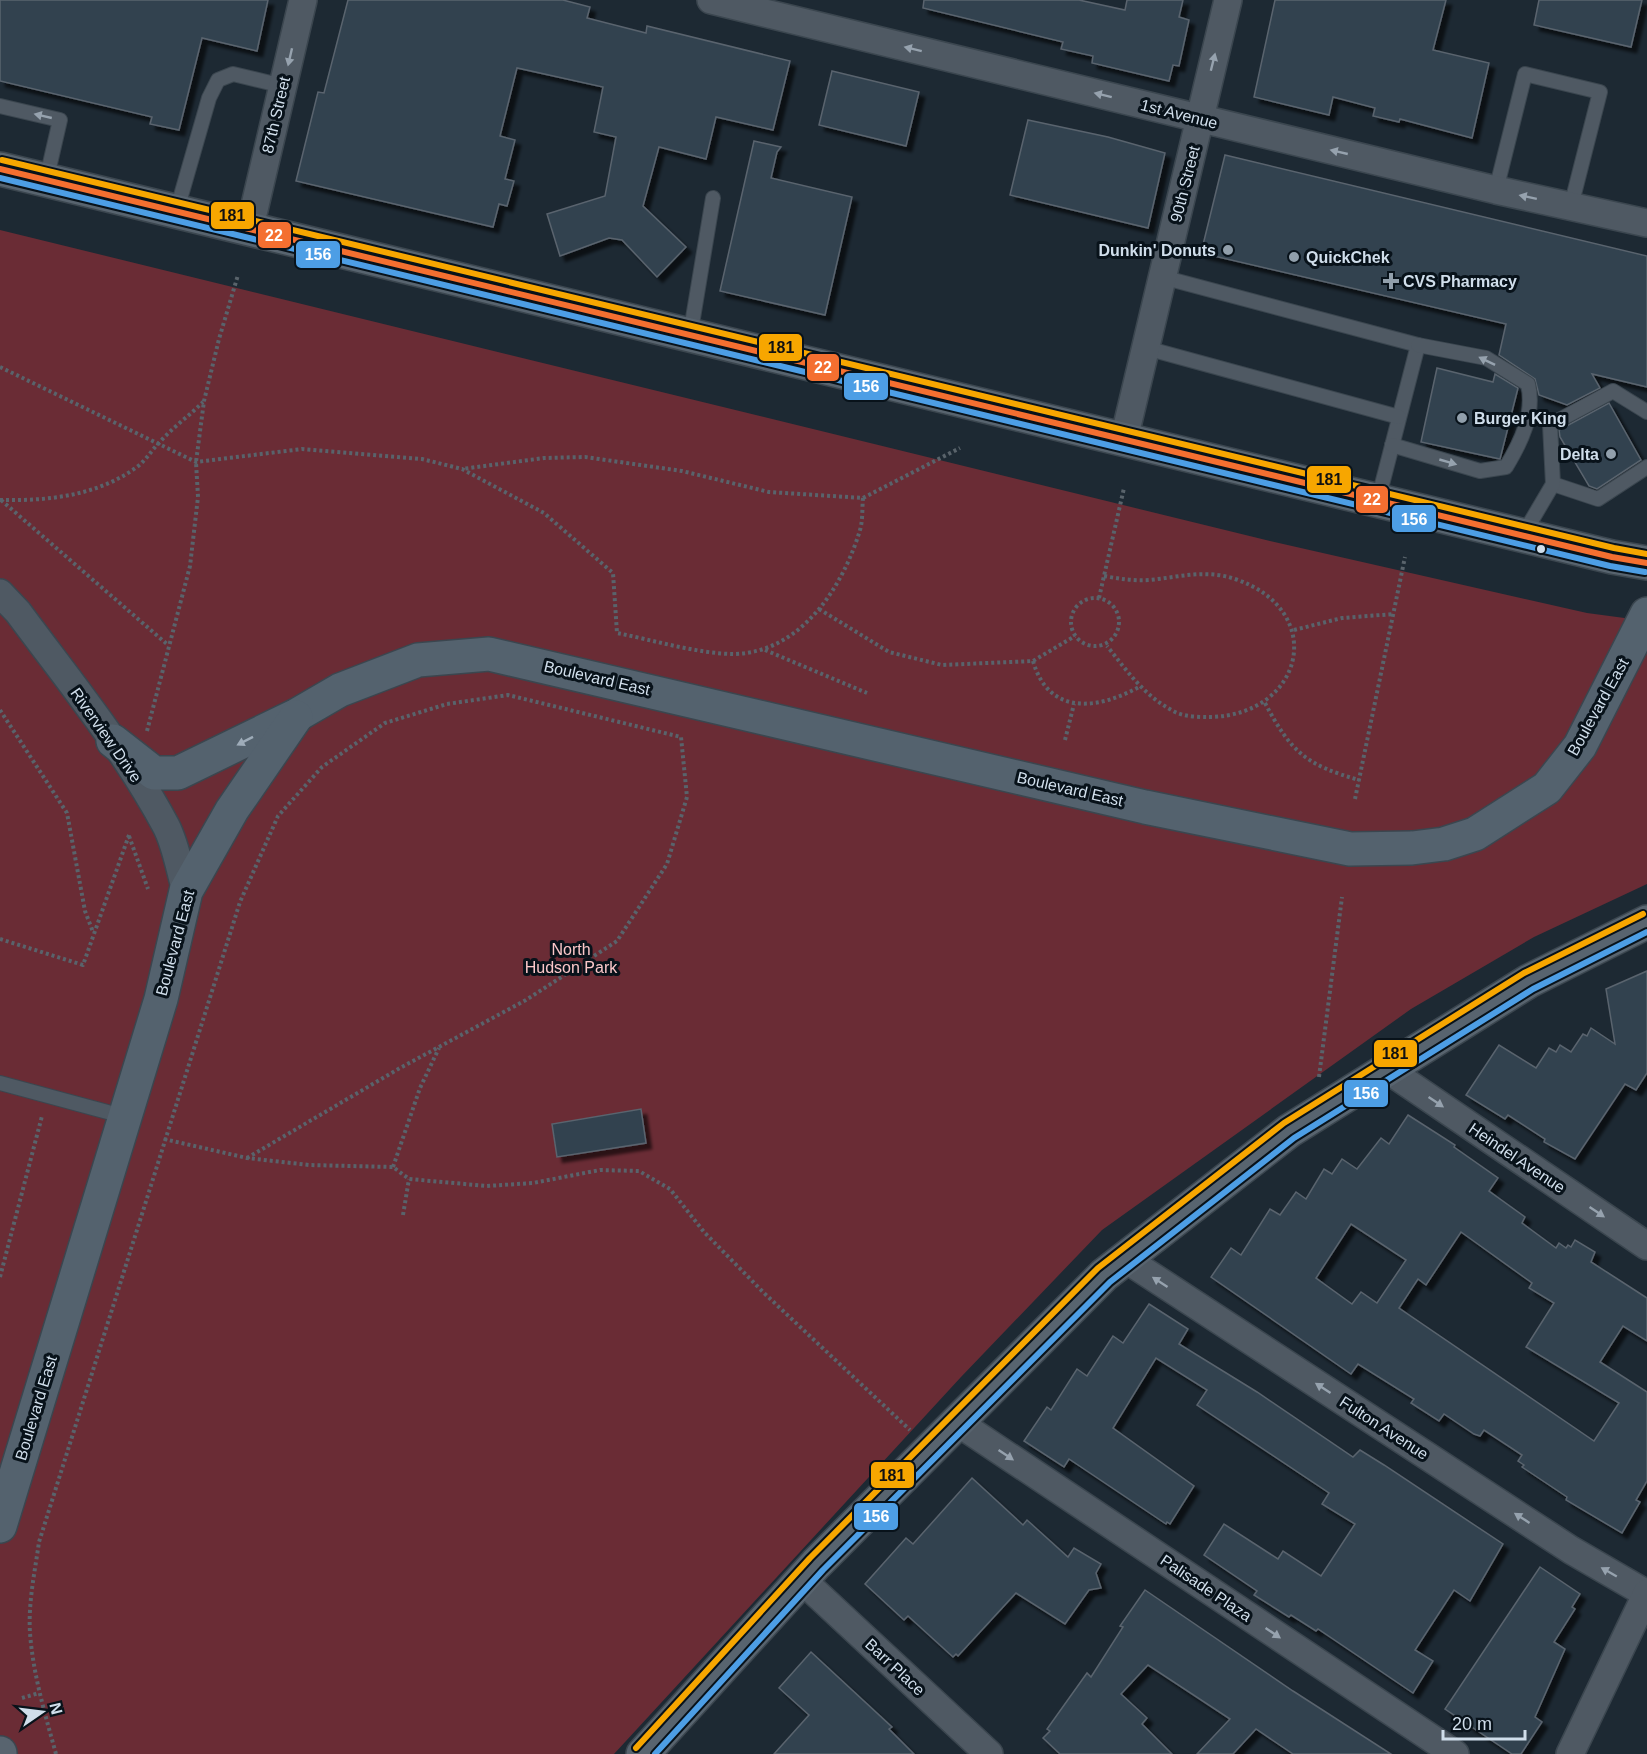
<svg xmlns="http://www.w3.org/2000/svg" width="1647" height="1754" viewBox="0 0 1647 1754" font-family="Arial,sans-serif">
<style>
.green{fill:#6a2c35}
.building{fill:#324350;stroke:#5a646e;stroke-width:1.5;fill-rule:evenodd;filter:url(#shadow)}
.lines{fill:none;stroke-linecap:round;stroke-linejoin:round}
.lane-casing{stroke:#3b464f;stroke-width:16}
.street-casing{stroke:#3b464f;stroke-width:30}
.secondary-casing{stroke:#3b464f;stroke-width:36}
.primary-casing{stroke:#3b464f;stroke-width:36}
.path{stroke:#59636b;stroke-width:4;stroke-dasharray:3 3;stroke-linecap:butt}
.lane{stroke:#4f5963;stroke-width:14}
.street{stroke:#4f5963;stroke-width:27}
.secondary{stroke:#58646f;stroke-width:33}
.primary{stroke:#54626e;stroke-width:33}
.bus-1-casing{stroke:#08121a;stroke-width:10}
.bus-2-casing{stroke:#08121a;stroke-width:10}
.bus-3-casing{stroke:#08121a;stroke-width:10}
.bus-1{stroke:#f46f30;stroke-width:6}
.bus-2{stroke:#4d9ee5;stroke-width:6}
.bus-3{stroke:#f7a600;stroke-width:6}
.oneway{fill:#96a2ae}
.oneway2{fill:#9eacb9}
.poi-dot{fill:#919fab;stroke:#08121a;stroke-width:2}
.bus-dot{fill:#d0deeb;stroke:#08121a;stroke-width:2}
.labels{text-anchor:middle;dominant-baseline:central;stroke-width:6;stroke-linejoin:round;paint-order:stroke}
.street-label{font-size:16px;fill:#d0deeb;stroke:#08121a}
.poi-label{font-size:16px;font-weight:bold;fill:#d0deeb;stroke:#08121a;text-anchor:start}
.park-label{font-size:16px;fill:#fbc7c9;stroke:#08121a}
.line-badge{stroke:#08121a;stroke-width:2}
.badge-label{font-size:16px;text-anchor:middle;font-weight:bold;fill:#fff}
.pale-badge-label{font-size:16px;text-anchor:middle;font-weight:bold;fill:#111}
</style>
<defs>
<filter id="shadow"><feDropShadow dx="5.5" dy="5.5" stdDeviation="1.5" flood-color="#0009"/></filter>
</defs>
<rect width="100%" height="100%" fill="#1d2933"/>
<path class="green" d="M0,230L1270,541L1587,613L1647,621V884L1534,937L1411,1009L1102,1230L961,1377L614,1754H0Z"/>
<g class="building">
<path d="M0,0H268L257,51L202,38L179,130L150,124L152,117L0,81Z"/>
<path d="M348,0H563L590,7L587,18L646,33L647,26L790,61L773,130L716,117L706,159L659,147L643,206L686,247L657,277L622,240L609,238L560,256L547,214L605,196L616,137L594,132L603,87L517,68L500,136L515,140L505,179L514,181L507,206L499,204L493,227L296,181L318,92L324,93Z"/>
<path d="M924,0H1079L1125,10L1127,0H1183L1179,17L1189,20L1179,66L1173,65L1169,81L1092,63L1093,56L1061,49L1063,42L923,8Z"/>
<path d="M1275,0H1446L1433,50L1489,63L1472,138L1400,119L1399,122L1373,116L1375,108L1333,97L1329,115L1254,97Z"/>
<path d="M1539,0H1642L1631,47L1534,25Z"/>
<path d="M832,71L919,92L906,146L819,125Z"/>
<path d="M1028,120L1108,137L1165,153L1148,228L1010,195Z"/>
<path d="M754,141L781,147L777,152L771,178L852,197L825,315L720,291Z"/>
<path d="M1225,155L1647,256V387L1592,374L1600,388L1567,405L1539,395L1535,379L1499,355L1506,324L1201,253Z"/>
<path d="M1437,368L1493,382L1495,374L1518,388L1500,459L1421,442Z"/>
<path d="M1609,403L1641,460L1597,489L1589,486L1560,437L1559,430Z"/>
<path d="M1647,971V1073L1636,1090L1625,1084L1575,1159L1544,1142L1545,1139L1508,1115L1505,1119L1466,1095L1499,1045L1536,1068L1549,1048L1556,1052L1560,1045L1571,1052L1583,1034L1587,1036L1591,1028L1615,1044L1606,989Z"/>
<path d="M641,1109L646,1143L557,1157L552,1124Z"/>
<path d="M1408,1115L1455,1145L1454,1147L1498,1178L1489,1191L1525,1217L1522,1223L1556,1248L1559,1243L1566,1248L1568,1245L1571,1247L1575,1240L1595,1252L1591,1262L1647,1298V1341L1623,1326L1600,1362L1647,1392V1481L1636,1500L1640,1502L1622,1533L1566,1500L1567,1497L1522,1467L1524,1465L1518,1461L1522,1455L1484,1430L1480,1436L1474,1434L1444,1414L1439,1421L1411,1403L1414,1399L1358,1364L1351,1374L1211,1277L1231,1248L1241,1255L1270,1209L1280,1215L1296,1192L1306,1199L1324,1169L1332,1174L1342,1159L1357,1169L1381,1138L1389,1144ZM1351,1224L1406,1260L1377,1303L1361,1292L1352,1304L1316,1278ZM1461,1232L1532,1283L1529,1288L1554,1303L1526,1347L1619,1403L1594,1441L1399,1308L1418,1279L1426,1285Z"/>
<path d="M1149,1304L1188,1329L1179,1344L1257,1392L1353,1457L1360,1450L1384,1465L1503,1544L1470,1601L1454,1590L1415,1650L1433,1661L1413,1693L1318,1629L1316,1631L1291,1615L1289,1617L1254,1595L1257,1591L1204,1555L1224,1524L1278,1559L1283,1551L1321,1576L1355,1524L1322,1504L1329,1493L1197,1405L1207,1390L1156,1358L1113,1428L1194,1486L1170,1524L1167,1522L1166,1524L1069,1459L1064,1467L1024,1441L1047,1407L1051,1410L1077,1369L1087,1376L1113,1336L1123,1343Z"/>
<path d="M972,1478L1023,1525L1027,1520L1068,1557L1074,1548L1101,1564L1096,1573L1101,1588L1089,1590L1065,1624L1016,1593L958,1656L956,1654L953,1657L908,1616L904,1620L865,1584L906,1538L913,1544Z"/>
<path d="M1540,1567L1580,1594L1572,1607L1575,1609L1554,1642L1565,1649L1535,1717L1542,1722L1521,1754H1512L1445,1709Z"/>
<path d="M1145,1590L1293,1691L1391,1754H1293L1256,1729L1233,1754H1197L1230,1719L1148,1665L1121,1694L1147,1718L1142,1724L1172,1754H1060L1043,1738L1050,1731L1047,1729L1087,1673L1091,1677L1123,1627L1120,1626Z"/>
<path d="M811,1652L892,1727L889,1729L914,1754H774L809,1715L779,1688Z"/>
</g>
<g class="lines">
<defs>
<g id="lane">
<path d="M0,106L60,120L46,181"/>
<path d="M1496,190L1525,74L1600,92L1571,206"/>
<path d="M176,213L209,98L218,80L233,74L283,86"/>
<path d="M1162,277L1418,345L1378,500"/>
<path d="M690,336L713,198"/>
<path d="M1146,348L1399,417"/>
<path d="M1392,445L1480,471L1506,467C1521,442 1535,414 1528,384L1486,358L1418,345"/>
<path d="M1553,484L1598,499L1647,467"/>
<path d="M1523,535L1553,484L1550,425L1613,391L1647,412"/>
<path d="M0,1083L126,1117"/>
</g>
<g id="street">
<path d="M711,0L1496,190L1647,223"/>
<path d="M249,231L303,0"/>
<path d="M1124,439L1228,0"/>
<path d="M0,593L18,612C69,681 125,749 166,826C176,845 180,871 186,891"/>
<path d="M1388,1070L1647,1246"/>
<path d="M1124,1258L1571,1550L1647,1594"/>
<path d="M957,1422L1455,1754"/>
<path d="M802,1580L989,1754"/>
<path d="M1570,1754L1647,1593"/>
</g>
<g id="secondary">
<path d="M0,169L1612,557L1647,563"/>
<path d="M0,1753V1754"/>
<path d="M643,1754L816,1564L1104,1275L1289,1131L1529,981L1647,922"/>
</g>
<g id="primary">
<path d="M113,741L154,773H178L297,715L340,690L418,660L489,654L1145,807L1350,849L1412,848L1444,844L1475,834L1547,788L1580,746L1647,614"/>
<path d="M0,1526L161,999L186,891L232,810L296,717"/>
</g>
</defs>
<use href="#lane" class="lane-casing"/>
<use href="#street" class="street-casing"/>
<use href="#secondary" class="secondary-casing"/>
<use href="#primary" class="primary-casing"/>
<g class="path">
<path d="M0,367L196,462L302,449L422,459L462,469L544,513L613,573L617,633C653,640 698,654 735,654C801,652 843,587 860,530C863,520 862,508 863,498L769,492L682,471L585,457L544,458L462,469"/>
<path d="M863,498L960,448"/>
<path d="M0,500C48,501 97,496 137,467C146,460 151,451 159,443C172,428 189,416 203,402"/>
<path d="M1,500L168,645"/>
<path d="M1104,576C1120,579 1134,581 1150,580C1179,577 1206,569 1235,579C1328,610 1305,715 1210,717C1199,717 1185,717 1175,712C1144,696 1128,672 1107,646"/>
<circle cx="1095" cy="622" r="24"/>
<path d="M1099,598L1124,488"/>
<path d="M819,609L889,652L942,665L1033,661L1075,636"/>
<path d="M1294,630L1342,618L1394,614"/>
<path d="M765,650L867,693"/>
<path d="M1033,661C1049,717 1099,709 1139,687"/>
<path d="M1265,703C1291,752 1306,765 1359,780"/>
<path d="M0,710L67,813L85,911L93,932"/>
<path d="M147,731L190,566L198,497L196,462L204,401L219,339L238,275"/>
<path d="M1065,740L1074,704"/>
<path d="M1355,799L1405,557"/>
<path d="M129,836L148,889"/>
<path d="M0,939L83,965L129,835"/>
<path d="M1319,1077L1342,897"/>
<path d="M164,1139L247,1158L309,1165L393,1167L409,1179L487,1186L533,1183L600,1170L639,1171L670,1189L704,1232L764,1293L910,1430"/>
<path d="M393,1167L420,1088L439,1048"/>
<path d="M403,1215L409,1179"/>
<path d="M0,1277L42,1116"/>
<path d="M22,1698L39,1693"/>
<path d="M56,1754C45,1714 33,1674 30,1633C28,1603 35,1571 39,1542L240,902L278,816L322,767L385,723L447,704L508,695L681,737L687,797L667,864L617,941L526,1000L400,1068L247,1158"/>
</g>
<use href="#lane" class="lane"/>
<use href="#street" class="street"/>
<use href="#secondary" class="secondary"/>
<use href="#primary" class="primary"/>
<defs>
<path id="bus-1" d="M0,169L1612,557L1647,563"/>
<g id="bus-2">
<path d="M0,178L1610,566L1645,572"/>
<path d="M655,1754L823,1570L1110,1282L1294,1138L1533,989L1647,932"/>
</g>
<g id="bus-3">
<path d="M2,160L1614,548L1647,554"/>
<path d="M636,1748L810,1558L1098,1268L1284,1123L1524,973L1643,914"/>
</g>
</defs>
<use href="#bus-1" class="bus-1-casing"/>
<use href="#bus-2" class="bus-2-casing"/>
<use href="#bus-3" class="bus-3-casing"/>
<use href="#bus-1" class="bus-1"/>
<use href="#bus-2" class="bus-2"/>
<use href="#bus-3" class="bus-3"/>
</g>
<defs><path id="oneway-solid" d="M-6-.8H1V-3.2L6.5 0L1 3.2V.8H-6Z" transform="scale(1.5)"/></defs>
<g class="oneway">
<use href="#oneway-solid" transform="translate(913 49) rotate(-166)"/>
<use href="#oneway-solid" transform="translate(290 57) rotate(103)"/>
<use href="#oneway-solid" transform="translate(1213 62) rotate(-76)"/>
<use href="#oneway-solid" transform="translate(1103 95) rotate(-166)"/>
<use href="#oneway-solid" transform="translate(43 116) rotate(-167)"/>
<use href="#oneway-solid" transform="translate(1339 152) rotate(-167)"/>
<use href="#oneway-solid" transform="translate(1528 197) rotate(-168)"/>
<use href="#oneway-solid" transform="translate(1487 361) rotate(-154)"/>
<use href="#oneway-solid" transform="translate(1448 462) rotate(16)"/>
<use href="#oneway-solid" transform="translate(1436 1102) rotate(34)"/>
<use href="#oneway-solid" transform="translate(1597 1212) rotate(34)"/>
<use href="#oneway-solid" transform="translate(1160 1282) rotate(-147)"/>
<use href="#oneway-solid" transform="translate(1323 1388) rotate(-147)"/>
<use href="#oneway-solid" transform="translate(1006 1455) rotate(34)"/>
<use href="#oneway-solid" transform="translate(1522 1518) rotate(-147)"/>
<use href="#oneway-solid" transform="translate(1609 1572) rotate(-150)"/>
<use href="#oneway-solid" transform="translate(1273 1633) rotate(34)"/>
</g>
<use class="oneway2" href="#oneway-solid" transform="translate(245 741) rotate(153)"/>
<g class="poi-dot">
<circle cx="1228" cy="250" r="6"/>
<circle cx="1294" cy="257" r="6"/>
<path d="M1388 272h6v6h6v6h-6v6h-6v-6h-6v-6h6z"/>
<circle cx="1462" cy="418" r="6"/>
<circle cx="1611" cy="454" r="6"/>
</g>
<circle class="bus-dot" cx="1541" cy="549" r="5"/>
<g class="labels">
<g class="street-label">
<text transform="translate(1179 114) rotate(14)">1st Avenue</text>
<text transform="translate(276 115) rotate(-77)">87th Street</text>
<text transform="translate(1185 184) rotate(-76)">90th Street</text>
<text transform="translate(597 678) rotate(13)">Boulevard East</text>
<text transform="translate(1598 707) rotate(-61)">Boulevard East</text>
<text transform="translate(106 735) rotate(55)">Riverview Drive</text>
<text transform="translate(1070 789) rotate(13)">Boulevard East</text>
<text transform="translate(175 943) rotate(-75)">Boulevard East</text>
<text transform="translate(1517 1158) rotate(34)">Heindel Avenue</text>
<text transform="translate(36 1408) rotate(-73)">Boulevard East</text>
<text transform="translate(1384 1428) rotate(33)">Fulton Avenue</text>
<text transform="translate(1206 1588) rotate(34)">Palisade Plaza</text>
<text transform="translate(895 1667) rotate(43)">Barr Place</text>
</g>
<g class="poi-label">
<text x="1216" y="250" text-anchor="end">Dunkin' Donuts</text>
<text x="1306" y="257">QuickChek</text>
<text x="1403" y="281">CVS Pharmacy</text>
<text x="1474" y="418">Burger King</text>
<text x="1599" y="454" text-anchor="end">Delta</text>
</g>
<g class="park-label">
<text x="571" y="949">North<tspan x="571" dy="18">Hudson Park</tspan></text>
</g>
</g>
<g class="line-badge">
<rect x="210" y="201" width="45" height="29" rx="6" fill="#f7a600"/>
<rect x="257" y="221" width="35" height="28" rx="6" fill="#f46f30"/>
<rect x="295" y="240" width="46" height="29" rx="6" fill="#4d9ee5"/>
<rect x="758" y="333" width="45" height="29" rx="6" fill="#f7a600"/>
<rect x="806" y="353" width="34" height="29" rx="6" fill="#f46f30"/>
<rect x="843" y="372" width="46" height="29" rx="6" fill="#4d9ee5"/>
<rect x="1306" y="465" width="46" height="29" rx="6" fill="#f7a600"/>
<rect x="1355" y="485" width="34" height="29" rx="6" fill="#f46f30"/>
<rect x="1391" y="504" width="46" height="29" rx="6" fill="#4d9ee5"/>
<rect x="1373" y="1039" width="45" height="29" rx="6" fill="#f7a600"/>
<rect x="1343" y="1079" width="46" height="29" rx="6" fill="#4d9ee5"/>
<rect x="870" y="1461" width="45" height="28" rx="6" fill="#f7a600"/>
<rect x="853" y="1502" width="46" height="29" rx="6" fill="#4d9ee5"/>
</g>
<g class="badge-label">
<text x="274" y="241">22</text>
<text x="318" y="260">156</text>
<text x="823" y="373">22</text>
<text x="866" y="392">156</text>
<text x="1372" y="505">22</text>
<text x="1414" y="525">156</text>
<text x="1366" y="1099">156</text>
<text x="876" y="1522">156</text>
</g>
<g class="pale-badge-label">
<text x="232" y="221">181</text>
<text x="781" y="353">181</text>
<text x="1329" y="485">181</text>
<text x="1395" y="1059">181</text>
<text x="892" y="1481">181</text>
</g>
<g transform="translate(42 1712) rotate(76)" stroke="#08121a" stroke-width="4.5" paint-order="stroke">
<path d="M0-4.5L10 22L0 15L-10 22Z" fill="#d0deeb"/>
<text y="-9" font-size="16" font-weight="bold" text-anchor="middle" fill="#d0deeb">N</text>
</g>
<path d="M1443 1730v9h82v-9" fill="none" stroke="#d0deeb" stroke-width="3"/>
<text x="1452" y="1730" font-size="18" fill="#d0deeb" stroke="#08121a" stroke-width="4.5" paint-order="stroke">20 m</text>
</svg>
